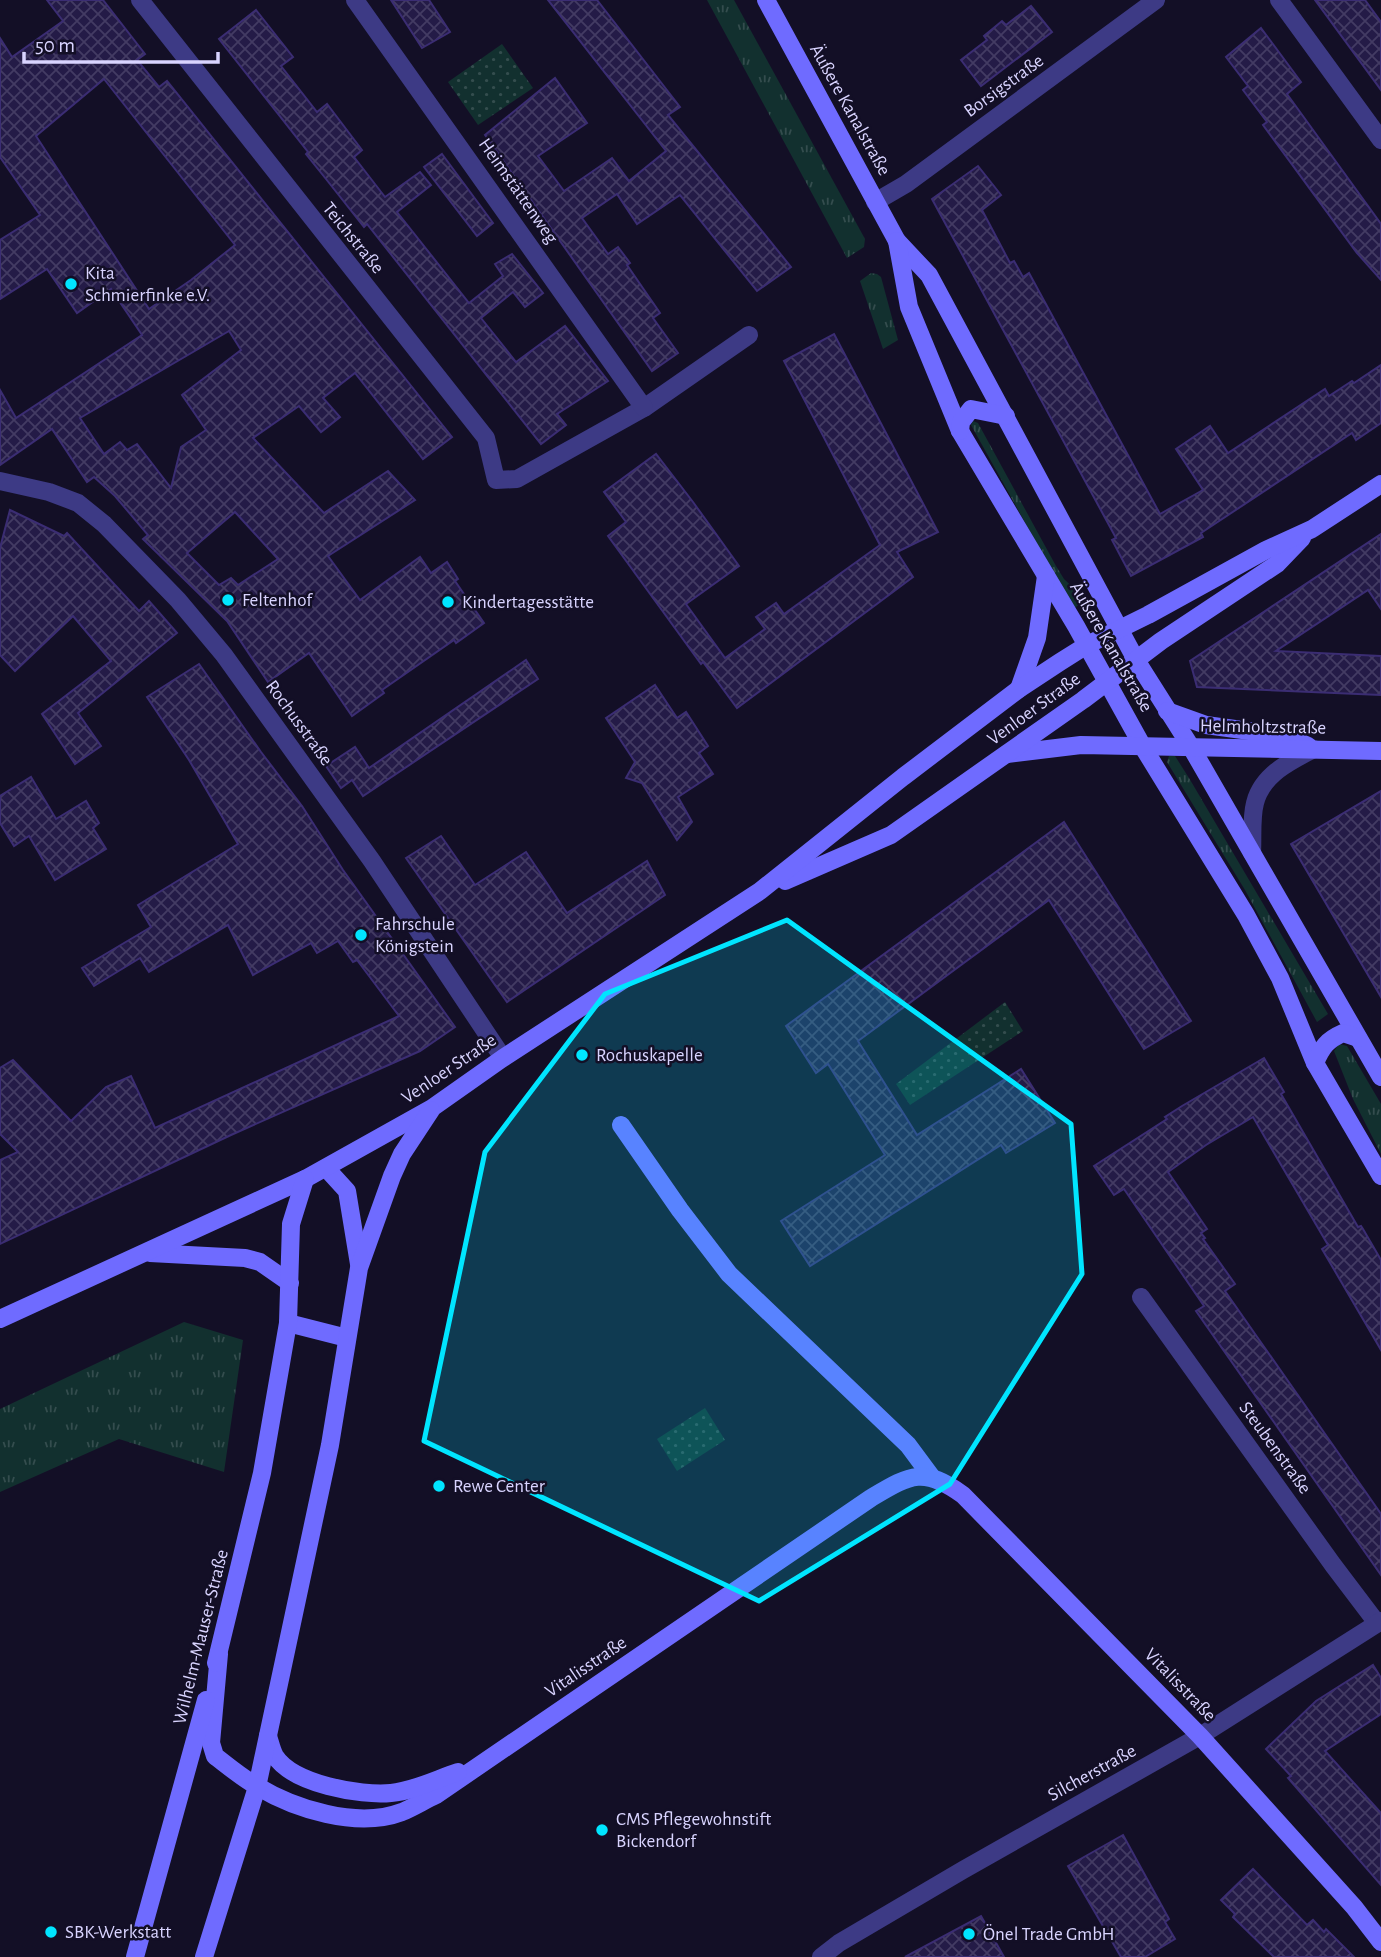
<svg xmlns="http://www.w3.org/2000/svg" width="1381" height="1957" viewBox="0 0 1381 1957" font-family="'Alegreya Sans',sans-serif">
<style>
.grass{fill:url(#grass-tufts)}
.park{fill:url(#park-dots)}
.building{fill:url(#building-cross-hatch);stroke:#3b2d73;stroke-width:2;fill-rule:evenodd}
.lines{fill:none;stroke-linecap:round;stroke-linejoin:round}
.street{stroke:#3d3a85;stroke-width:18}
.secondary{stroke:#6f6bff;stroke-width:18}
.marked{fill:#00e5ff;fill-opacity:0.2;stroke:#00e5ff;stroke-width:5;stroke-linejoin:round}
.poi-dot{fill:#00e5ff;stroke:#130f26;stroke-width:2.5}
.labels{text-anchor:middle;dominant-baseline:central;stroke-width:5;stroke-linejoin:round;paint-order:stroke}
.street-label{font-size:19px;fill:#d9d4ff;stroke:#130f26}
.poi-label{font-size:19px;fill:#d9d4ff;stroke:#130f26;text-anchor:start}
</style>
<defs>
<pattern id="grass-tufts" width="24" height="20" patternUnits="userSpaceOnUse" patternTransform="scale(1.75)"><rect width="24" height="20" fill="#12302f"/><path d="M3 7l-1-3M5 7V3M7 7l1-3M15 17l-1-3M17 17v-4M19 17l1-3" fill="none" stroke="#344d4e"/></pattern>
<pattern id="park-dots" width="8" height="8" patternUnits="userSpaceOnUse" patternTransform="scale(1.75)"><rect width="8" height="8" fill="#12302f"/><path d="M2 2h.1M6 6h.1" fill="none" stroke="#344d4e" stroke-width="1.8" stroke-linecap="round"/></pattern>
<pattern id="building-cross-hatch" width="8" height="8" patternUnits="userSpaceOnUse" patternTransform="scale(1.75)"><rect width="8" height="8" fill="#241b47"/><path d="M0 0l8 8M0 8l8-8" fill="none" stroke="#433b63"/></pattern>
</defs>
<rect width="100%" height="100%" fill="#130f26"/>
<g class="grass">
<path d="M707,0H734L865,239L864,247L847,258Z"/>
<path d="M871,273L877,274L881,277L898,340L883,349L860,281Z"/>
<path d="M973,421L978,423L1056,566L1064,579L1086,600L1073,609L971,425Z"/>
<path d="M1169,756H1175L1189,778L1328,1014L1317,1022L1245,890L1167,762Z"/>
<path d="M1339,1044L1347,1046L1381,1104V1154L1353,1099L1334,1051Z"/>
<path d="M184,1322L243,1340L224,1472L119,1439L0,1492V1409Z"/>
</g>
<g class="park">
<path d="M502,44L533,88L478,125L448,82Z"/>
<path d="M1005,1002L1023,1031L910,1105L896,1084Z"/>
<path d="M705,1408L725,1440L677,1471L657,1439Z"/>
</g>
<g class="building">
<path d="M47,0H103L145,54L137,60L159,87L167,81L452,437L423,459L355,373L323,398L340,417L321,432L299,406L253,438L324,513L388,471L415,500L328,556L360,600L420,557L431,573L447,562L458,579L455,581L484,623L456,643L454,640L382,690L384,693L352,716L309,653L268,682L227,621L143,539L148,535L115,496L94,477L87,482L52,429L0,465V390L16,418L142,335L111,289L77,313L47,269L0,299V240L40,215L0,157V38L12,57L63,21ZM104,79L235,245L191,280L149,309L36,136ZM229,331L241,350L182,395L206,430L181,447L171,488L137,444L127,450L120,442L104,454L80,418ZM235,512L278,559L238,585L231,578L219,585L187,553Z"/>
<path d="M391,0H429L450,32L422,48Z"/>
<path d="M548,0H597L680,107L668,115L791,267L757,291L680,195L637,224L617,194L582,218L608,254L618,247L630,263L627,265L660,313L653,318L678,353L652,371L485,135L555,78L587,123L538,156L564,191L612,158L629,181L666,151Z"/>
<path d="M1315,0H1365L1381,22V90Z"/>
<path d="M1031,6L1052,32L981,86L961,60L987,40L984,36L1002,21L1006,25Z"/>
<path d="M256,10L293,57L281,66L317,112L327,104L362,150L354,157L385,197L420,172L431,185L397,212L469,303L503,276L495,264L512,254L543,293L525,307L513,292L481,318L516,362L565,326L608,381L557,414L566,425L541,444L367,224L364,227L326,179L306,154L308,152L219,39Z"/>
<path d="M1261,28L1301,82L1287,94L1381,224V280L1357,253L1263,125L1267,122L1243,90L1248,86L1226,57Z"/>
<path d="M442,154L493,223L477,236L424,167Z"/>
<path d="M978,166L1001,195L982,210L1010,263L1014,261L1023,277L1029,273L1160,514L1203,490L1176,449L1210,426L1228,453L1325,389L1329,396L1352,381L1354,383L1381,365V423L1356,440L1352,433L1201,533L1203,537L1131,576L1112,540L1116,538L932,199Z"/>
<path d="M834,334L938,532L897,552L913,577L737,708L703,662L701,664L608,536L626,522L604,492L656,454L693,502L739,566L686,604L725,658L765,629L756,617L776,603L784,614L880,545L784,361Z"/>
<path d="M10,510L64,536L67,533L139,611L149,601L177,633L78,713L101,746L75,764L42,714L111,661L73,616L15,671L0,655V548Z"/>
<path d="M1381,534V609L1368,590L1276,651L1381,656V695L1197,687L1190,661Z"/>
<path d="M526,660L538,679L363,796L352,780L341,788L326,766L355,747L369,768Z"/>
<path d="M199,664L261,752L302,806L343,870L455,1027L420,1051L231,1135L0,1244V1160L18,1152L0,1134V1068L13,1060L71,1121L106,1087L131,1076L155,1128L399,1016L357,960L353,962L338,941L317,953L311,943L253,975L228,925L149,972L140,958L94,986L82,968L151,927L138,905L238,844L189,760L147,697Z"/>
<path d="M655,685L677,718L686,712L708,746L699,753L713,774L678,797L692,822L677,840L642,783L626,778L635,762L606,718Z"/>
<path d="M31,777L56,819L86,801L99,823L93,828L106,849L55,880L29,836L14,846L0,823V796Z"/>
<path d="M1381,791V997L1291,844Z"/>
<path d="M1064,822L1191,1021L1144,1049L1049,900L858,1041L917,1135L1021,1069L1055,1123L1006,1153L1001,1145L810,1266L781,1221L885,1155L828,1064L816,1073L786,1026Z"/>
<path d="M441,836L475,885L526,852L567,913L647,861L665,895L507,1002L406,858Z"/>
<path d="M1264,1058L1284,1092L1281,1094L1358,1227L1361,1226L1363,1229L1381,1260V1350L1322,1249L1328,1245L1253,1117L1206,1145L1168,1172L1207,1229L1201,1233L1205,1238L1203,1239L1235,1284L1225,1291L1381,1514V1575L1196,1311L1204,1306L1124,1189L1114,1195L1094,1166L1167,1119L1165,1117L1182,1106Z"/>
<path d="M1373,1665L1381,1678V1714L1325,1751L1381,1813V1885L1288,1778L1291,1776L1266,1749L1316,1701Z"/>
<path d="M1123,1835L1169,1919L1165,1922L1175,1939L1145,1957H1121L1068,1866Z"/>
<path d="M1253,1869L1307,1925L1313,1920L1324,1932L1326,1929L1354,1957H1274L1233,1917L1235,1914L1221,1900Z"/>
<path d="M981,1916L1004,1957H905Z"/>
</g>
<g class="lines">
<g class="street">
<path d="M140,0L486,438L496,480L517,479L644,408L749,335"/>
<path d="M355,0L644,408"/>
<path d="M1279,0L1381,140"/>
<path d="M875,202L906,184L1156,0"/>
<path d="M0,481L49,492L78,503L104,524L178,600L224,655L372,861L503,1058"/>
<path d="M1252,853C1253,837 1251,818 1255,803C1262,775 1290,761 1314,749"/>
<path d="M1141,1297L1333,1565L1377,1623"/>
<path d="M821,1957L839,1943L963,1870L1200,1736L1381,1621"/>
</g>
<g class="secondary">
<path d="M766,0L897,241L929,275L1136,660L1191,747L1381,1077"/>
<path d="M897,241L909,307L960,431L1076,626L1143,747L1246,915L1280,978L1315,1063L1381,1176"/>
<path d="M960,431L961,422L971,409L1006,416"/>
<path d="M1019,689L1037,638L1046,576"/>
<path d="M1167,711L1206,725L1286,736L1308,746"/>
<path d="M1007,754L1081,745L1381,751"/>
<path d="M785,881L891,835L1083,700L1161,641L1277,564L1302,538"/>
<path d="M1315,1063C1322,1047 1327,1040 1343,1033L1358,1038"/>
<path d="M621,1125L680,1210L729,1274L908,1445L931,1476"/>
<path d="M326,1168L347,1191L359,1264"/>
<path d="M150,1253L245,1258L260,1262L290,1283"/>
<path d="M0,1319L305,1179L432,1108L503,1058L760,891L903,777L1019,689L1060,662L1087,645L1148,615L1266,550L1312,529L1381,484"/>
<path d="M288,1323L347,1338"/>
<path d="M219,1654L211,1743L215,1756C228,1766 241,1777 255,1785C294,1809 357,1829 402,1812C414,1807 425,1800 436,1795L871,1498C910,1475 923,1466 963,1495L1200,1736L1354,1907L1381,1942"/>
<path d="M216,1663L262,1473L288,1323L291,1224L305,1179"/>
<path d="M268,1736C270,1742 272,1751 275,1756C293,1784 360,1796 391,1793C413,1791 437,1779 458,1772"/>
<path d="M135,1957L206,1700"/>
<path d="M204,1957L257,1787L330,1445L359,1268L392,1176L402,1154L431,1110"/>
</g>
</g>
<path class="marked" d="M787,920L1071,1124L1082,1274L950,1484L759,1601L424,1441L485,1152L605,994Z"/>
<g class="poi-dot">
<circle cx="71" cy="284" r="7"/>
<circle cx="228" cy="600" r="7"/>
<circle cx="448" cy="602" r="7"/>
<circle cx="361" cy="935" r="7"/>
<circle cx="582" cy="1055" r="7"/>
<circle cx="439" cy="1486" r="7"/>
<circle cx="602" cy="1830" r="7"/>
<circle cx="51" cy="1932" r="7"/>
<circle cx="969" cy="1934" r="7"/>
</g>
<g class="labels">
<g class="street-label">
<text transform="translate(1004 86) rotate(-36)">Borsigstraße</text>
<text transform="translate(850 110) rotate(61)">Äußere Kanalstraße</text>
<text transform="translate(518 191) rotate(55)">Heimstättenweg</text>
<text transform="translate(353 238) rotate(51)">Teichstraße</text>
<text transform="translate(1111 647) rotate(60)">Äußere Kanalstraße</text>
<text transform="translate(1034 709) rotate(-36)">Venloer Straße</text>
<text transform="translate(299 723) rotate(54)">Rochusstraße</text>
<text transform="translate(1263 727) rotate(1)">Helmholtzstraße</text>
<text transform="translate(449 1069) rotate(-34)">Venloer Straße</text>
<text transform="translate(1275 1448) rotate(54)">Steubenstraße</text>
<text transform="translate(201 1637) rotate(-76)">Wilhelm-Mauser-Straße</text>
<text transform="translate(586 1667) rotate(-34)">Vitalisstraße</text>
<text transform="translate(1180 1685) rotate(46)">Vitalisstraße</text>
<text transform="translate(1092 1773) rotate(-29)">Silcherstraße</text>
</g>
<g class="poi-label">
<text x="85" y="273">Kita<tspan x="85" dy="22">Schmierfinke e.V.</tspan></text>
<text x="242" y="600">Feltenhof</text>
<text x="462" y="602">Kindertagesstätte</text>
<text x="375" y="924">Fahrschule<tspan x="375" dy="22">Königstein</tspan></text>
<text x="596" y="1055">Rochuskapelle</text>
<text x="453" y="1486">Rewe Center</text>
<text x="616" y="1819">CMS Pflegewohnstift<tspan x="616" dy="22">Bickendorf</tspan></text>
<text x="65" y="1932">SBK-Werkstatt</text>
<text x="983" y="1934">Önel Trade GmbH</text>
</g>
</g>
<path d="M24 52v10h194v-10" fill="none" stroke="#d9d4ff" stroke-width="3.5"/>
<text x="35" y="52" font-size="21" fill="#d9d4ff" stroke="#130f26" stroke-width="5" paint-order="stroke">50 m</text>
</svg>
